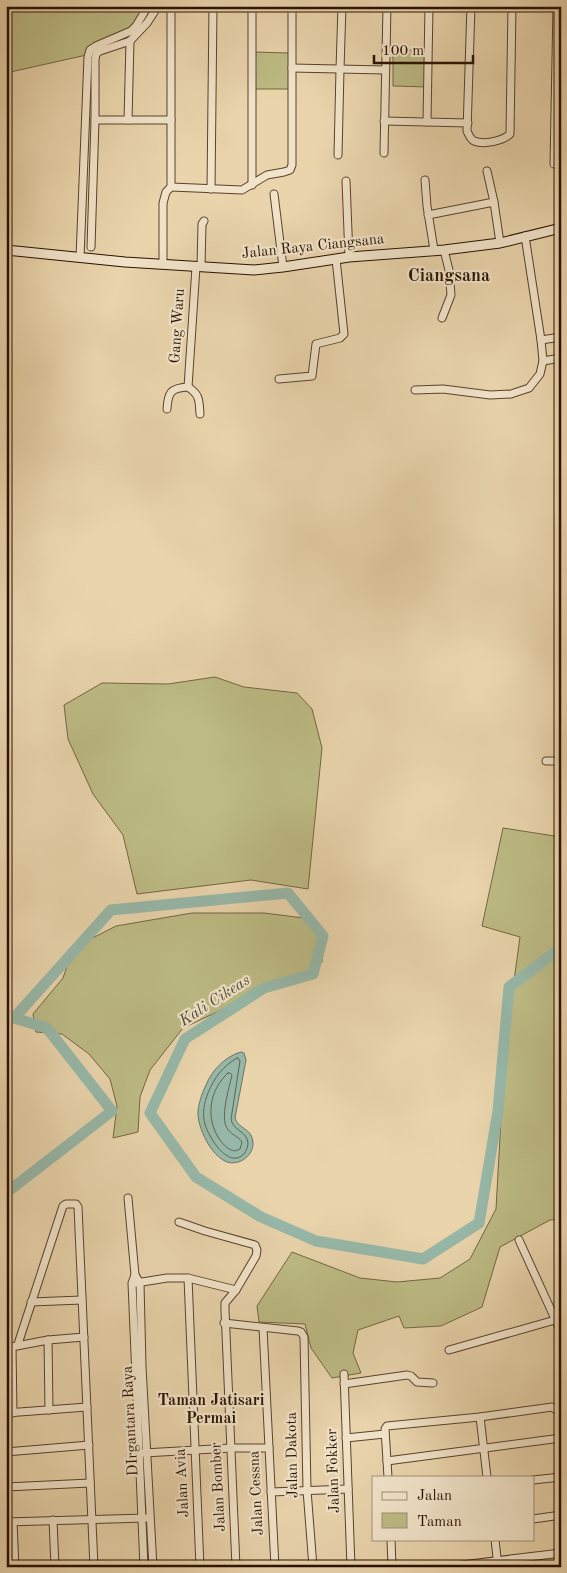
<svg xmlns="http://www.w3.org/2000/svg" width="567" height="1573" viewBox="0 0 567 1573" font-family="'Old Standard TT',serif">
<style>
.green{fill:#bdbb85;stroke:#736642}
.water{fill:#97b8a9;stroke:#6b7565}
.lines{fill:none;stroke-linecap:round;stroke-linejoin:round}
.shore{stroke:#606454;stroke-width:1}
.river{stroke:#97b8a9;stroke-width:11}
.street-casing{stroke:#59422b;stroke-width:9}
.secondary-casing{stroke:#291100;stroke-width:11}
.street{stroke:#f1e3c9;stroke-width:7}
.secondary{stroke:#f1e3c9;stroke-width:9}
.labels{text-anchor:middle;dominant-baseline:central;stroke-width:4.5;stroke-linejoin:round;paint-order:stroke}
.street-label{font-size:15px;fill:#291100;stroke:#f1e3c9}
.water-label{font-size:16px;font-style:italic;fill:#504b3b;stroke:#f1e3c9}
.neighbourhood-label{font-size:16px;font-weight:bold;fill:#291100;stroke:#f1e3c9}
.quarter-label{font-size:18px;font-weight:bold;fill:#291100;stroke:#f1e3c9}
</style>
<rect width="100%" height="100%" fill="#e9d4ac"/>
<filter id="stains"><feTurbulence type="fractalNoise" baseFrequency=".004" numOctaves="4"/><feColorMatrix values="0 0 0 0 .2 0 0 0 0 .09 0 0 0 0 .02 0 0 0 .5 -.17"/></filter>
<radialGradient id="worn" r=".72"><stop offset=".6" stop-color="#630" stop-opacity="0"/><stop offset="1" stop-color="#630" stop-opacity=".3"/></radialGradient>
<g class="green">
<path d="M11,6H154C150,16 140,29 131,34C115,41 104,41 91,54L6,73V31Z"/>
<path d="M393,50H427V87L393,86Z"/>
<path d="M255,52L289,53V89H255Z"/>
<path d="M215,677L244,687L297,693L312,709L322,748L308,889L251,880L137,894L123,835L93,794L68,739L64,705L102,683L168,684Z"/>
<path d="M503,828L561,837V1219L550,1220L500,1247L482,1307L441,1326L404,1328L399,1316L358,1330L353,1353L361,1373L332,1378L311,1348L305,1324L259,1322L257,1306L292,1252L360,1278L397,1282L440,1278L470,1259L496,1209L505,1047L520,937L482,926Z"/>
<path d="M192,913H264L304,918L324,945L322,962L302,976L247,998L183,1028L150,1070L140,1097L138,1132L113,1138L117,1106L110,1079L89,1054L62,1034L36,1032L33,1014L63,978L73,948L116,926Z"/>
</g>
<path class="water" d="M241,1052L244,1053L246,1060L235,1118C238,1129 252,1128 253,1142C254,1155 240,1166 227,1162C211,1156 197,1127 198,1111C199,1102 202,1093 206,1085C212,1070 226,1056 241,1052Z"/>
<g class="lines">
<g class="shore">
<path d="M237,1058L239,1059L240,1061L231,1119C233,1131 247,1131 248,1143C248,1147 246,1151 244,1154C228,1170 208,1136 205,1124C202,1114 204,1103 208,1093C214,1078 223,1066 237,1058Z"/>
<path d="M228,1073H230L232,1075C229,1088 220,1118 227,1128C231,1135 238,1136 242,1142L240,1149L235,1151C228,1150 224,1145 220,1140C205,1119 209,1090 228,1073Z"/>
</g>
<path class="river" d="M6,1193L112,1111L47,1028L14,1018L111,910L288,893L323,936L313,974L264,988L185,1039L150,1113L196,1177L261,1217L316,1241L423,1259L479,1223L498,1111L509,987L561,948"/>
<defs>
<g id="street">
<path d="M158,6L147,23L130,41L100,51L96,54L95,60V120H171"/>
<path d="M471,6L467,131C469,135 470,139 474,141C484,145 503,141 510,134L512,6"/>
<path d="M292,68L385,70"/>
<path d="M128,120L130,41"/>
<path d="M384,121L468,123"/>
<path d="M427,122L429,6"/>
<path d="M384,153L387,6"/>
<path d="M338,155L340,69L342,6"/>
<path d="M554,164L557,6"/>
<path d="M425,180L427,206L434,250"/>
<path d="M346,181L349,257"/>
<path d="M252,185V6"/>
<path d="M171,187L242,190L267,175L284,172L290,170L292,165V6"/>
<path d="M211,189L213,6"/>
<path d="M274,194L283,267"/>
<path d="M494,202L500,243"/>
<path d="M428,215L494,202L487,171"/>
<path d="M525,236L541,340L543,361L561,358"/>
<path d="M91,247L95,120"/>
<path d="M80,258L88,57L90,50L96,46L131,31L136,26L148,6"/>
<path d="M163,259V203L166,192L171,187V6"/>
<path d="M201,267L202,224L204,221"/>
<path d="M442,318L451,295L449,270L444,250"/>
<path d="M541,340L561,337"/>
<path d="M279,379L312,376L316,344L340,338L344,334L336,259"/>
<path d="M188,387C200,395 199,400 200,414"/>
<path d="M415,390L443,389L490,395L511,394L529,388L540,374L543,361"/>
<path d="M167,409C168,393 170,388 188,387L196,267"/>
<path d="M546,761H561"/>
<path d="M128,1198L135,1275"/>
<path d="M179,1222L205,1231L255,1245L257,1250L256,1256L236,1290L225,1303V1310L236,1567"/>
<path d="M519,1240L561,1332"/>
<path d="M188,1278L200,1567"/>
<path d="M136,1283L167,1278H188L236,1290"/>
<path d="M31,1302L82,1300"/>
<path d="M224,1323L298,1331L301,1332L304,1337L307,1490L313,1567"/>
<path d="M263,1328L275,1567"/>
<path d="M48,1340L49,1410"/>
<path d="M18,1344L63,1206L66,1204H76L78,1207L94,1567"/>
<path d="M12,1347L13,1413"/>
<path d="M6,1348L48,1340L84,1337"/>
<path d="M449,1350L555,1320"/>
<path d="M344,1374L351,1567"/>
<path d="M344,1384L407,1375L411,1376L417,1382L433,1383"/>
<path d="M6,1413L87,1407"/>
<path d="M480,1417L487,1477"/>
<path d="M346,1438L385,1434"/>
<path d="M6,1452L89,1445"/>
<path d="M144,1453L231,1448H269"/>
<path d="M387,1461L561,1438"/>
<path d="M388,1477L385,1429L387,1426L480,1417L552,1407L558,1411L561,1418"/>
<path d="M533,1480L561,1477"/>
<path d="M6,1487L90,1483"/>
<path d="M271,1492L348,1489"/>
<path d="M533,1519L561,1515"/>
<path d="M53,1520L55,1567"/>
<path d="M6,1522L146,1518"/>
<path d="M13,1522L15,1567"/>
<path d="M391,1539L392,1567"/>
<path d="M495,1539L498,1567"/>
<path d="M144,1567L132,1283L135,1275L140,1283L142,1367L153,1567"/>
<path d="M445,1567L561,1553"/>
</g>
<path id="secondary" d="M6,250L125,262L254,270L283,267L349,257L444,250L500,243L561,228"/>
</defs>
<use href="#street" class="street-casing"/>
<use href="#secondary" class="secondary-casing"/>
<use href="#street" class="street"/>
<use href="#secondary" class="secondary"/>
</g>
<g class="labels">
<g class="street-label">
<text transform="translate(313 247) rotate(-6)">Jalan Raya Ciangsana</text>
<text transform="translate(178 326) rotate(-86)">Gang Waru</text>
<text transform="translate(131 1421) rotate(-93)">DIrgantara Raya</text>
<text transform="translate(293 1455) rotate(-91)">Jalan Dakota</text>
<text transform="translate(334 1471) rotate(-92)">Jalan Fokker</text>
<text transform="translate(183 1483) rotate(-93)">Jalan Avia</text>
<text transform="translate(219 1487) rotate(-93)">Jalan Bomber</text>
<text transform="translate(257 1493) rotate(-93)">Jalan Cessna</text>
</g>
<g class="water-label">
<text transform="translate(215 1001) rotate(-33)">Kali Cikeas</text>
</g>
<g class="neighbourhood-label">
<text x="211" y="1401">Taman Jatisari<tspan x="211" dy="18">Permai</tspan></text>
</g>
<g class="quarter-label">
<text x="449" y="276">Ciangsana</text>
</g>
</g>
<rect width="567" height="1573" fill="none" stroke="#e9d4ac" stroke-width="25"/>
<rect x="8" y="8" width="552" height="1558" fill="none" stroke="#291100" stroke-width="2.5"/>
<rect x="12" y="12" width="542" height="1548" fill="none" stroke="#291100"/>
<rect x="372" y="1476" width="162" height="65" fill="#f1e3c9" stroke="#a18f79"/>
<rect x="382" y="1492" width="25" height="8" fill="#f1e3c9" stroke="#a18f79"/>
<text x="417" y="1500" font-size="15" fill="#291100">Jalan</text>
<rect x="382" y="1513" width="25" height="15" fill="#bdbb85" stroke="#a18f79"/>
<text x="417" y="1526" font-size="15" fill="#291100">Taman</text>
<path d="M374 55v8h99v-8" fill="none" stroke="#291100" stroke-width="2.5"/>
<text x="382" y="55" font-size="15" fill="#291100" stroke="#f1e3c9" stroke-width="4" paint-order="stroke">100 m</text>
<rect width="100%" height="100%" filter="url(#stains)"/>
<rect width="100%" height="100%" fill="url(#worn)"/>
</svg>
